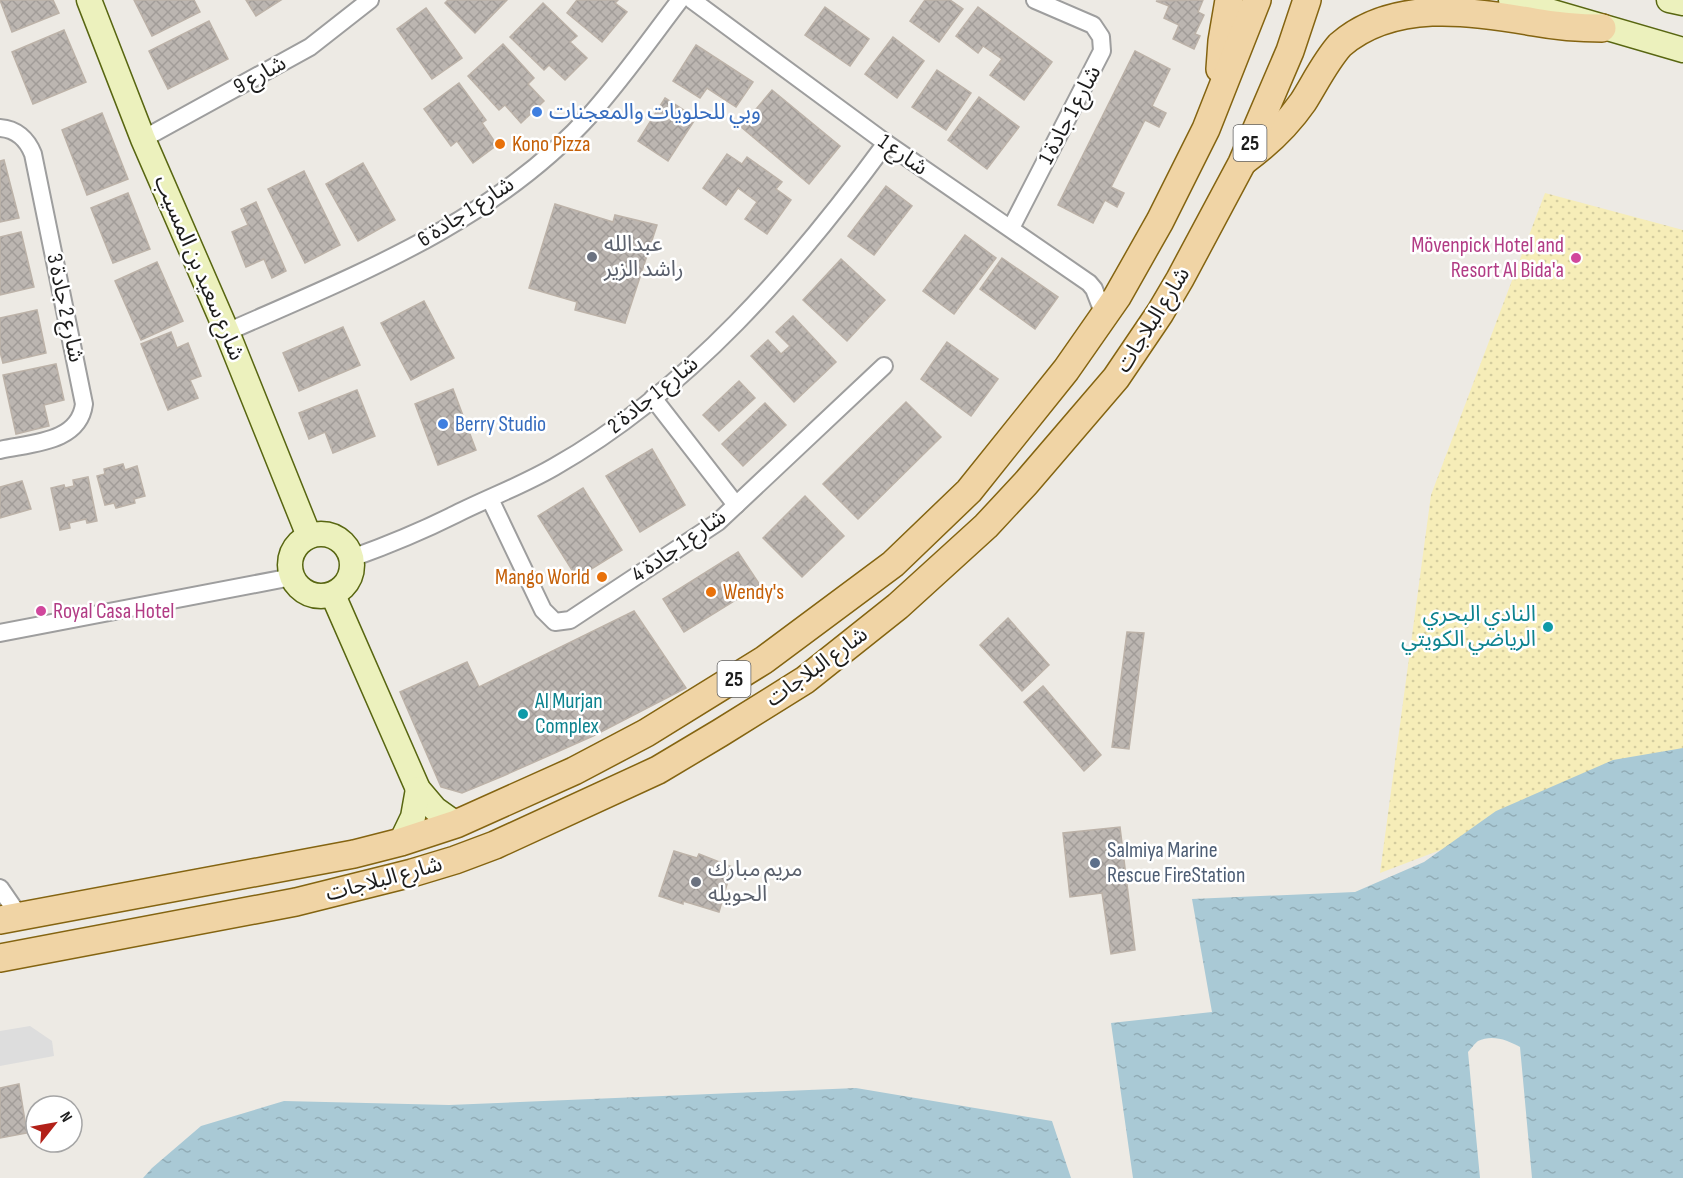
<svg xmlns="http://www.w3.org/2000/svg" width="1683" height="1178" viewBox="0 0 1683 1178" font-family="'Sofia Sans Condensed','Noto Sans Arabic',sans-serif">
<style>
.sand{fill:url(#sand-dots)}
.parking{fill:#ddd}
.water{fill:url(#water-ripples)}
.building{fill:url(#building-cross-hatch);stroke:#bcb2a8;stroke-width:1.5}
.lines{fill:none;stroke-linecap:round;stroke-linejoin:round}
.street-casing{stroke:#9e9e9e;stroke-width:20}
.secondary-casing{stroke:#586611;stroke-width:27}
.primary-casing{stroke:#846411;stroke-width:30}
.street{stroke:#fff;stroke-width:16}
.secondary{stroke:#ecf1bd;stroke-width:24}
.primary{stroke:#f0d4a5;stroke-width:27}
.shop-dot{fill:#3f7fe0;stroke:#fff;stroke-width:2}
.food-dot{fill:#e8710a;stroke:#fff;stroke-width:2}
.worship-dot{fill:#6b7280;stroke:#fff;stroke-width:2}
.hotel-dot{fill:#d1479c;stroke:#fff;stroke-width:2}
.culture-dot{fill:#0f9aa8;stroke:#fff;stroke-width:2}
.service-dot{fill:#5c6f8a;stroke:#fff;stroke-width:2}
.labels{text-anchor:middle;dominant-baseline:central;stroke-width:5;stroke-linejoin:round;paint-order:stroke}
.shield{fill:#fff;stroke:#616161;stroke-width:1.5}
.shield-label{font-size:21px;font-weight:bold;fill:#1d1d1d}
.street-label{font-size:22px;fill:#1d1d1d;stroke:#fff}
.shop-label{font-size:22px;fill:#366cbe;stroke:#fff;text-anchor:start}
.food-label{font-size:22px;fill:#c56008;stroke:#fff;text-anchor:start}
.worship-label{font-size:22px;fill:#5b616d;stroke:#fff;text-anchor:start}
.hotel-label{font-size:22px;fill:#b23c85;stroke:#fff;text-anchor:end}
.culture-label{font-size:22px;fill:#0d838f;stroke:#fff;text-anchor:end}
.service-label{font-size:22px;fill:#4e5e75;stroke:#fff;text-anchor:start}
</style>
<defs>
<pattern id="sand-dots" width="8" height="8" patternUnits="userSpaceOnUse" patternTransform="scale(1.5)"><rect width="8" height="8" fill="#f6edb8"/><path d="M2 2h.1M6 6h.1" fill="none" stroke="#d2cb9e" stroke-width="1.8" stroke-linecap="round"/></pattern>
<pattern id="water-ripples" width="26" height="14" patternUnits="userSpaceOnUse" patternTransform="scale(1.5)"><rect width="26" height="14" fill="#a9c9d5"/><path d="M2 4q2-2 4 0t4 0M15 11q2-2 4 0t4 0" fill="none" stroke="#91acb6"/></pattern>
<pattern id="building-cross-hatch" width="8" height="8" patternUnits="userSpaceOnUse" patternTransform="scale(1.5)"><rect width="8" height="8" fill="#bcb6b1"/><path d="M0 0l8 8M0 8l8-8" fill="none" stroke="#a19c98"/></pattern>
</defs>
<rect width="100%" height="100%" fill="#edeae4"/>
<path class="sand" d="M1545,193L1683,230V758L1380,873L1431,495Z"/>
<path class="parking" d="M30,1026L52,1041L54,1056L0,1066V1031Z"/>
<g class="water">
<path d="M1683,748V1178H1532L1520,1047C1508,1040 1492,1034 1478,1041C1475,1043 1471,1049 1468,1052L1480,1178H1133L1111,1023L1212,1012L1192,899L1355,892L1424,862L1496,811L1613,760Z"/>
<path d="M856,1088L1052,1121L1071,1178H143L152,1168L201,1126L284,1101L449,1105Z"/>
</g>
<g class="building">
<path d="M0,0H53L59,13L12,32Z"/>
<path d="M134,0H194L200,12L152,36Z"/>
<path d="M246,0H281L256,16Z"/>
<path d="M448,0H507L475,33L445,3Z"/>
<path d="M577,0H618L615,3L627,12L602,42L567,13Z"/>
<path d="M925,0H950L963,9L939,42L910,21Z"/>
<path d="M1203,0L1198,12L1204,15L1195,34L1200,36L1194,49L1173,39L1179,25L1164,18L1169,6L1156,1Z"/>
<path d="M543,3L577,36L570,42L587,58L565,80L549,65L544,70L510,37Z"/>
<path d="M825,7L869,39L850,66L805,35Z"/>
<path d="M978,7L1052,62L1024,100L990,75L1002,59L983,46L978,53L956,36Z"/>
<path d="M426,8L462,58L432,79L397,29Z"/>
<path d="M209,21L228,59L168,89L149,51Z"/>
<path d="M64,30L86,82L33,104L12,52Z"/>
<path d="M893,37L924,61L897,98L865,74Z"/>
<path d="M503,44L534,78L528,84L544,101L521,123L505,105L499,110L468,76Z"/>
<path d="M696,45L753,82L736,107L707,88L700,98L673,81Z"/>
<path d="M1135,51L1170,69L1152,106L1166,113L1159,127L1145,120L1111,187L1124,193L1117,207L1105,200L1093,223L1058,205Z"/>
<path d="M937,70L971,93L946,130L912,107Z"/>
<path d="M459,83L486,120L482,123L497,145L473,163L457,141L451,146L424,109Z"/>
<path d="M772,90L840,146L809,184L741,127Z"/>
<path d="M979,97L1019,127L987,169L948,140Z"/>
<path d="M665,98L696,118L668,161L638,141Z"/>
<path d="M102,113L128,179L87,195L62,130Z"/>
<path d="M727,154L742,164L747,157L782,182L776,189L791,200L767,234L745,219L757,202L738,188L726,205L703,188Z"/>
<path d="M4,160L19,218L0,222V161Z"/>
<path d="M363,163L395,220L358,241L326,184Z"/>
<path d="M304,171L340,245L305,263L268,189Z"/>
<path d="M886,186L912,206L874,255L848,236Z"/>
<path d="M128,193L150,249L113,263L91,208Z"/>
<path d="M256,202L286,271L272,278L264,259L246,267L232,232L248,225L241,209Z"/>
<path d="M555,204L613,222L615,215L657,225L625,323L575,310L577,302L529,288Z"/>
<path d="M21,232L34,287L0,295V237Z"/>
<path d="M965,235L996,258L954,314L923,291Z"/>
<path d="M1002,258L1058,297L1035,329L980,289Z"/>
<path d="M841,259L885,300L847,341L803,300Z"/>
<path d="M157,262L183,321L141,340L115,281Z"/>
<path d="M424,301L454,358L411,380L381,323Z"/>
<path d="M37,310L46,353L3,363L0,352V318Z"/>
<path d="M793,316L836,362L794,402L751,356L768,340L781,354L790,346L776,332Z"/>
<path d="M343,327L360,365L299,391L283,353Z"/>
<path d="M171,332L177,348L188,343L201,376L190,380L198,398L168,410L141,344Z"/>
<path d="M947,342L998,379L971,416L921,379Z"/>
<path d="M56,364L64,400L44,405L49,426L16,434L3,375Z"/>
<path d="M739,381L755,398L719,431L703,415Z"/>
<path d="M453,389L476,450L438,465L415,404Z"/>
<path d="M357,390L375,436L333,453L325,432L309,439L299,413Z"/>
<path d="M906,402L941,437L858,519L823,484Z"/>
<path d="M765,403L786,425L743,466L722,444Z"/>
<path d="M652,449L685,505L640,532L606,476Z"/>
<path d="M123,464L125,470L137,466L145,496L134,499L135,503L116,508L114,503L105,505L97,476L105,474L104,469Z"/>
<path d="M88,477L97,521L87,523L86,519L69,523L70,528L60,530L51,488L64,485L65,488L74,486L73,480Z"/>
<path d="M22,481L31,509L0,518V487Z"/>
<path d="M583,488L622,550L577,578L538,516Z"/>
<path d="M805,496L844,536L802,577L763,538Z"/>
<path d="M738,552L760,585L684,632L663,599Z"/>
<path d="M634,611L686,688L593,736L503,776L462,793L441,787L400,692L467,662L479,687Z"/>
<path d="M1008,618L1049,665L1022,691L980,645Z"/>
<path d="M1127,632L1144,633L1129,749L1112,747Z"/>
<path d="M1043,686L1101,755L1084,771L1024,702Z"/>
<path d="M1120,827L1135,950L1111,954L1102,893L1070,897L1063,833Z"/>
<path d="M674,851L697,858L699,854L732,867L719,912L683,901V904L659,896Z"/>
<path d="M19,1084L27,1133L0,1138V1088Z"/>
</g>
<g class="lines">
<defs>
<g id="street">
<path d="M692,0L886,143L1089,283L1094,289L1104,315"/>
<path d="M0,128C16,129 27,139 33,154L84,404C79,443 31,443 0,450"/>
<path d="M143,139L310,47L370,0"/>
<path d="M1011,228L1102,51L1101,37L1093,25L1035,0"/>
<path d="M227,332C356,275 494,222 591,114C623,78 651,38 680,0"/>
<path d="M653,398L736,505"/>
<path d="M490,499L543,610L555,622L570,620L718,522L884,366"/>
<path d="M352,558C388,545 422,531 456,514C488,498 523,485 554,467C688,391 796,266 886,143"/>
<path d="M0,633L292,577"/>
<path d="M0,888L20,917"/>
</g>
<g id="secondary">
<path d="M89,0L143,139L227,332L309,536"/>
<path d="M1511,0L1683,50"/>
<path d="M1669,0L1683,3"/>
<circle cx="321" cy="565" r="31"/>
<path d="M333,595L418,789L435,809L456,824"/>
<path d="M401,842L413,817L418,789"/>
</g>
<g id="primary">
<path d="M1220,69L1222,41L1229,0"/>
<path d="M1245,160C1267,144 1287,125 1303,102C1315,83 1325,62 1340,45C1392,0 1468,10 1534,22C1556,26 1579,28 1602,28"/>
<path d="M0,920L354,854L401,842L456,824L574,771L646,733L764,660L893,564L969,491L1066,370L1117,297L1160,221L1206,129L1257,0"/>
<path d="M0,958L296,902L412,873L455,860L495,845L658,770L720,733L805,680L898,606L986,526L1026,483L1116,378L1160,313L1180,279L1242,163L1290,51L1307,0"/>
</g>
</defs>
<use href="#street" class="street-casing"/>
<use href="#secondary" class="secondary-casing"/>
<use href="#primary" class="primary-casing"/>
<use href="#street" class="street"/>
<use href="#secondary" class="secondary"/>
<use href="#primary" class="primary"/>
</g>
<g class="shop-dot">
<circle cx="537" cy="112" r="6"/>
<circle cx="443" cy="424" r="6"/>
</g>
<g class="food-dot">
<circle cx="500" cy="144" r="6"/>
<circle cx="602" cy="577" r="6"/>
<circle cx="711" cy="592" r="6"/>
</g>
<g class="worship-dot">
<circle cx="592" cy="257" r="6"/>
<circle cx="696" cy="882" r="6"/>
</g>
<g class="hotel-dot">
<circle cx="1576" cy="258" r="6"/>
<circle cx="41" cy="611" r="6"/>
</g>
<g class="culture-dot">
<circle cx="1548" cy="627" r="6"/>
<circle cx="523" cy="714" r="6"/>
</g>
<circle class="service-dot" cx="1095" cy="863" r="6"/>
<g class="labels">
<g class="shield">
<rect x="1233.5" y="125" width="33" height="36" rx="4.5"/>
<rect x="717.5" y="661" width="33" height="36" rx="4.5"/>
</g>
<g class="shield-label">
<text x="1250" y="143">25</text>
<text x="734" y="679">25</text>
</g>
<g class="street-label">
<text transform="translate(260 75) rotate(-29)">شارع 9</text>
<text transform="translate(1070 115) rotate(-62)">شارع 1 جادة 1</text>
<text transform="translate(903 155) rotate(35)">شارع 1</text>
<text transform="translate(466 212) rotate(-33)">شارع 1 جادة 6</text>
<text transform="translate(199 268) rotate(67)">شارع سعيد بن المسيب</text>
<text transform="translate(65 308) rotate(78)">شارع 2 جادة 3</text>
<text transform="translate(1153 320) rotate(-58)">شارع البلاجات</text>
<text transform="translate(653 395) rotate(-39)">شارع 1 جادة 2</text>
<text transform="translate(679 546) rotate(-35)">شارع 1 جادة 4</text>
<text transform="translate(817 667) rotate(-36)">شارع البلاجات</text>
<text transform="translate(384 879) rotate(-15)">شارع البلاجات</text>
</g>
<g class="shop-label">
<text x="549" y="112">وبي للحلويات والمعجنات</text>
<text x="455" y="424">Berry Studio</text>
</g>
<g class="food-label">
<text x="512" y="144">Kono Pizza</text>
<text x="590" y="577" text-anchor="end">Mango World</text>
<text x="723" y="592">Wendy's</text>
</g>
<g class="worship-label">
<text x="604" y="244">عبدالله<tspan x="604" dy="25">راشد الزير</tspan></text>
<text x="708" y="869">مريم مبارك<tspan x="708" dy="25">الحويله</tspan></text>
</g>
<g class="hotel-label">
<text x="1564" y="245">Mövenpick Hotel and<tspan x="1564" dy="25">Resort Al Bida'a</tspan></text>
<text x="53" y="611" text-anchor="start">Royal Casa Hotel</text>
</g>
<g class="culture-label">
<text x="1536" y="614">النادي البحري<tspan x="1536" dy="25">الرياضي الكويتي</tspan></text>
<text x="535" y="701" text-anchor="start">Al Murjan<tspan x="535" dy="25">Complex</tspan></text>
</g>
<g class="service-label">
<text x="1107" y="850">Salmiya Marine<tspan x="1107" dy="25">Rescue FireStation</tspan></text>
</g>
</g>
<g transform="translate(54 1124) rotate(59)"><circle r="28" fill="#ffffff" stroke="#a5a5a5" stroke-width="1.5"/>
<path d="M0-4.5L10 22L0 15L-10 22Z" fill="#b22018"/>
<text y="-9" font-size="16" font-weight="bold" text-anchor="middle" fill="#1d1d1d">N</text>
</g>
</svg>
